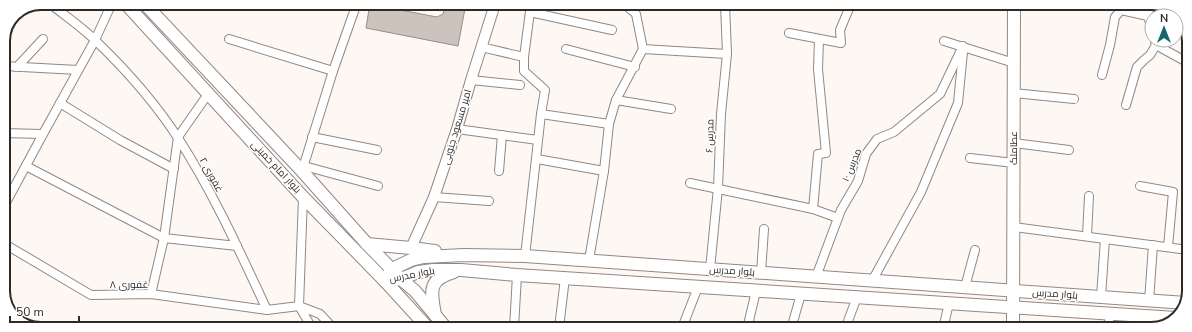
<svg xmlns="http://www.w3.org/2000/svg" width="1192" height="332" viewBox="0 0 1192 332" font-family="'Nunito Sans',Cairo,sans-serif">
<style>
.building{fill:#cdc3bd;stroke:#978e88}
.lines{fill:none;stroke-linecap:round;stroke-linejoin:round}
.minor-casing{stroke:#928883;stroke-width:10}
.tertiary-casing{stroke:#928883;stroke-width:12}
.secondary-casing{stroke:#928883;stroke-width:14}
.minor{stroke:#fff;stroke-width:8}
.tertiary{stroke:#fff;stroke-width:10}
.secondary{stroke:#fff;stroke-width:12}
.labels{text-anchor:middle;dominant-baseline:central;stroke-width:3;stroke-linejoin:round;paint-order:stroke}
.street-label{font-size:10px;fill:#2d2a27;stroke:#fff}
.rim{fill:none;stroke:#2d2a27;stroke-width:2}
</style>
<rect width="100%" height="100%" fill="#fef8f4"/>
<path class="building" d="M370,3H391L395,9L437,17L443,14L446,3H466L458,46L366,28Z"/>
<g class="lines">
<defs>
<g id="minor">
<path d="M49,3C64,15 82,27 96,41C125,69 156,104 178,138C213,192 240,252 267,310L299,306L320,314L333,328"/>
<path d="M348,3L357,5"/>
<path d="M1121,10L1148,16L1152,30"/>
<path d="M530,12L612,30"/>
<path d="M1148,16L1150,4"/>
<path d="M1171,16L1173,13L1178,15"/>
<path d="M789,33L841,43L840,30L851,4"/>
<path d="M229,39L333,71"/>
<path d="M944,41L1014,63"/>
<path d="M1155,41L1156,45L1185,61L1189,62"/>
<path d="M481,47L524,57"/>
<path d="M566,49L635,67"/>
<path d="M643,49L727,54"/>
<path d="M3,66L78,70"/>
<path d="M17,67L43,39"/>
<path d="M1102,75L1110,45L1115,17L1121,10"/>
<path d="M471,80L520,85"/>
<path d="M1014,93L1074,99"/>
<path d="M616,100L671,109"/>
<path d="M60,103L120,140L174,169"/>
<path d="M1126,105L1137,67L1144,60L1150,55L1159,40"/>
<path d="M541,114L609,124"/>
<path d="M457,129L538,140"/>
<path d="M3,133L43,134"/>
<path d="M312,137L377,150"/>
<path d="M1014,143L1069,150"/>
<path d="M970,158L1014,163"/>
<path d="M537,159L604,171"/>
<path d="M26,166L164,238L237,246"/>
<path d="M304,166L378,186"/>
<path d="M302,171L333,71L357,3"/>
<path d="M499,171L502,135"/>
<path d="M690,183L813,209L838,218"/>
<path d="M1140,186L1173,192L1168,247"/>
<path d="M303,197L299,306L312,328"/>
<path d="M434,197L489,201"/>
<path d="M3,208L43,134L95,40L112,3"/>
<path d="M813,209L818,154L826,153L818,69L819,39"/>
<path d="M1014,227L1188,250"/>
<path d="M1087,236L1089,196"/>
<path d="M3,243L91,295L151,294L267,310"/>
<path d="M525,256L541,114L545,90L524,71V57L531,4"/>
<path d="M589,260L604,171L609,124L616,100L643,49L636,14L624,4"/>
<path d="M710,269L718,188L721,114L727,54L725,4"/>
<path d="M761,273L764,229"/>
<path d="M816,277L841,210L858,181L866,154L877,139L894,132L940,94L963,46"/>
<path d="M872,281L921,192L958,103L963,52"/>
<path d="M965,287L975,250"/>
<path d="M151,294L164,238L178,137L208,94"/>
<path d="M1101,297L1105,239"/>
<path d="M1149,301L1153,245"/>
<path d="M514,328L517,275"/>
<path d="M559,328L565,278"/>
<path d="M682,328L698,287"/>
<path d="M747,329L756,291"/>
<path d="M791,329L801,294"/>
<path d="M845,329L857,297"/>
<path d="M943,329L949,303"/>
<path d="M1108,329L1110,314"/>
</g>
<path id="tertiary" d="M411,248L434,197L457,129L471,80L495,4"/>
<g id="secondary">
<path d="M125,3L303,197L385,281L428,328"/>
<path d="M144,3L302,171L367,244L401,279L415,291L446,328"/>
<path d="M367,244L411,248L435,251"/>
<path d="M385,281L392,269L411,260L424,257L464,255L525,256L1186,303"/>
<path d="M385,281L401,279L418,272L433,270H461L517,275L1176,318"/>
<path d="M435,315C431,291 427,280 454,272"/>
<path d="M1013,329L1014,4"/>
</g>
</defs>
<use href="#minor" class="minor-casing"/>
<use href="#tertiary" class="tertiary-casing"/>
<use href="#secondary" class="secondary-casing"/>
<use href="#minor" class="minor"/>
<use href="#tertiary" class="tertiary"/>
<use href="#secondary" class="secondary"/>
</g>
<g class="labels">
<g class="street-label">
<text transform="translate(457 127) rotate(-73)">امیر مسعود جنوبی</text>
<text transform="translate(710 136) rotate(-88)">مدرس ۶</text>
<text transform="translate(1014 148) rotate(-90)">عطاملک</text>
<text transform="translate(852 165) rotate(-67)">مدرس ۱۰</text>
<text transform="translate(276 167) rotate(47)">بلوار امام خمینی</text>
<text transform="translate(211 175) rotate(61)">غفوری ۲</text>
<text transform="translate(732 271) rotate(4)">بلوار مدرس</text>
<text transform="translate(412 275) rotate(-11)">بلوار مدرس</text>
<text transform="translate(129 285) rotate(-1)">غفوری ۸</text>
<text transform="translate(1055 294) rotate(4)">بلوار مدرس</text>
</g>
</g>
<path d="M0 0H1192V332H0ZM41 10H1151A31 31 0 0 1 1182 41V291A31 31 0 0 1 1151 322H41A31 31 0 0 1 10 291V41A31 31 0 0 1 41 10Z" fill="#fff" fill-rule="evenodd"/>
<path class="rim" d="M41 10H1151A31 31 0 0 1 1182 41V291A31 31 0 0 1 1151 322H41A31 31 0 0 1 10 291V41A31 31 0 0 1 41 10Z"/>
<g transform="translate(1164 28)"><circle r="19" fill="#ffffff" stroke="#abaaa9"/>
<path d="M0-3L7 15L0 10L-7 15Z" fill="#17646d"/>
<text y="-6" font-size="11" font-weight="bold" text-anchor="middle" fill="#2d2a27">N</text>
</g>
<path d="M10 316v6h69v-6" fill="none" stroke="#2d2a27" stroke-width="2"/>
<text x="16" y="316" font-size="12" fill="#2d2a27" stroke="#ffffff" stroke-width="3" paint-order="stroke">50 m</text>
</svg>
